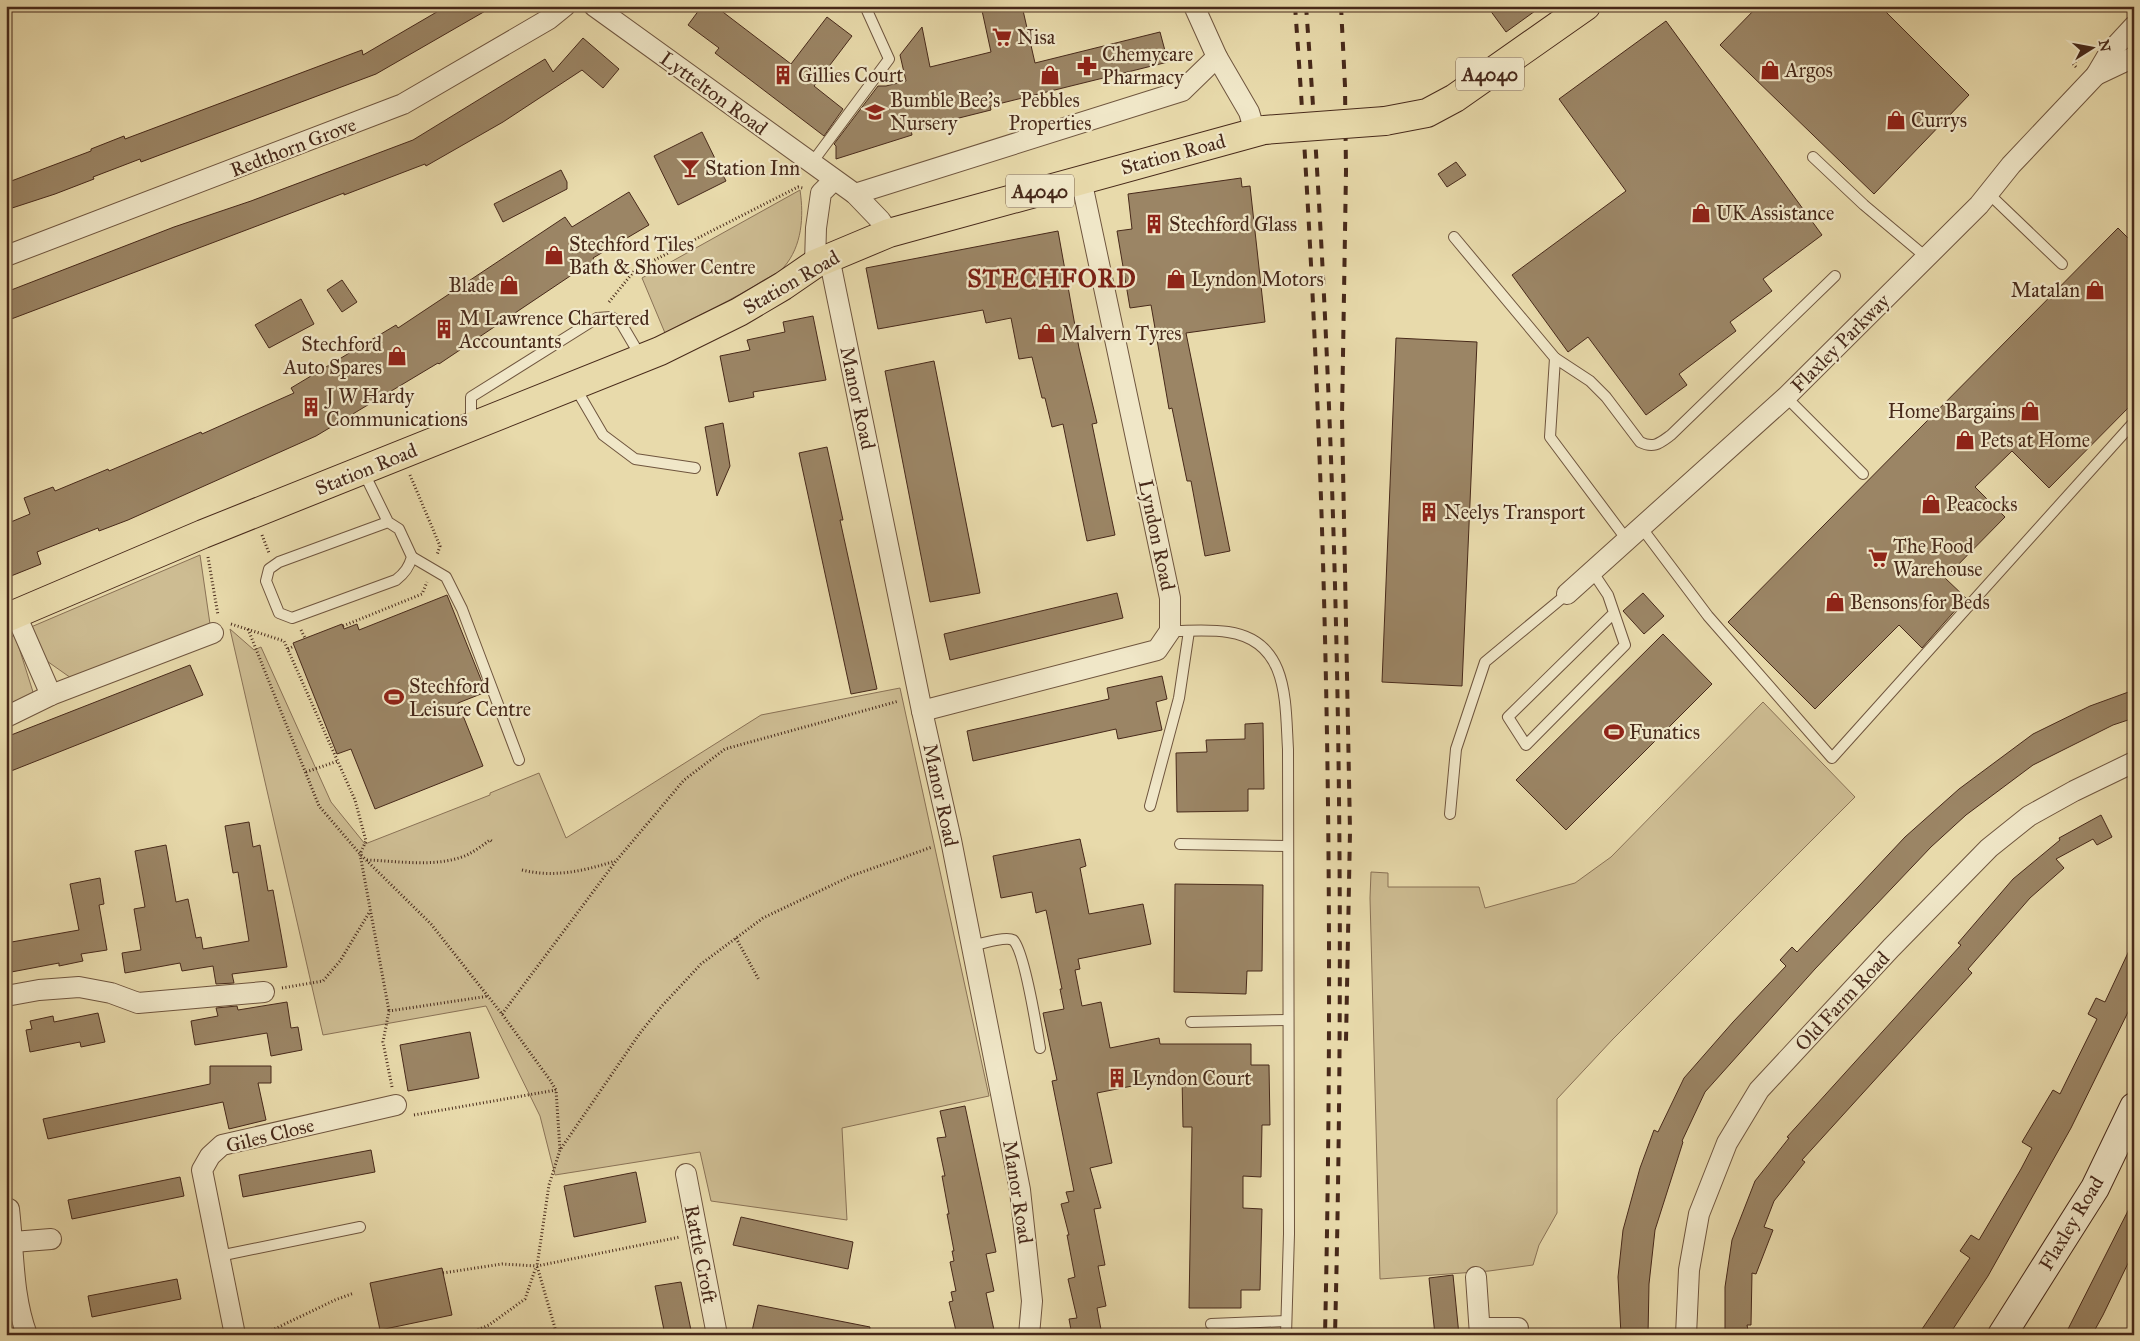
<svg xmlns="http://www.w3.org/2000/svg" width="2140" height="1341" viewBox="0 0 2140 1341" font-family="'IM FELL Great Primer',serif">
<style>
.green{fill:#cdbc92;stroke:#8a7256}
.building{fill:#9b8565;stroke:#47291a}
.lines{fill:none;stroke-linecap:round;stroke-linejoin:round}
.lane-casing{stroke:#6f553e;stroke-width:12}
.street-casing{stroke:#6f553e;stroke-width:22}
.secondary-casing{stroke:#47291a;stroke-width:30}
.primary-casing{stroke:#47291a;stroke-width:30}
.path{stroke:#47291a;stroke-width:3;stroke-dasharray:1 2.5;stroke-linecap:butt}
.lane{stroke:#f0e7c8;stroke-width:10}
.street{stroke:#f0e7c8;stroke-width:20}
.secondary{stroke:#f0e7c8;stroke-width:28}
.primary{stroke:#e8daab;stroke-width:28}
.rail{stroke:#47291a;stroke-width:4;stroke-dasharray:9 9;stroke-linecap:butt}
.primary-bridge-casing{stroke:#47291a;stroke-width:30;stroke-linecap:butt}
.primary-bridge{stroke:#e8daab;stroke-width:28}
.labels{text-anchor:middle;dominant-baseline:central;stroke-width:4.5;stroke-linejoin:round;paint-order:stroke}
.shield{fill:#f0e7c8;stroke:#7a624e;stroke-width:1}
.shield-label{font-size:19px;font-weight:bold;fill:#47291a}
.poi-label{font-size:20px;fill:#47291a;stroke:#f0e7c8;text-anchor:start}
.street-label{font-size:20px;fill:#47291a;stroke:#f0e7c8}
.district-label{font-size:25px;font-weight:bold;letter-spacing:1px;fill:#7a1f14;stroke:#f0e7c8}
</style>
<rect width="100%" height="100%" fill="#e8daab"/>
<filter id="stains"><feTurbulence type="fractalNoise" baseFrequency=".004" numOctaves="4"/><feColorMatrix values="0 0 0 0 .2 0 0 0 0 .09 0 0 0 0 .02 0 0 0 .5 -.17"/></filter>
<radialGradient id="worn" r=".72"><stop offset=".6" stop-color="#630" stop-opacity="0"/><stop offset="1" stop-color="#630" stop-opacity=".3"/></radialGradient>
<g class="green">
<path d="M800,190C804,217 802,246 784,267C779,273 771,276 764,280C733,300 698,315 665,333L642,278Z"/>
<path d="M200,555L210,624L71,678L44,659L31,627Z"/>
<path d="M230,629L254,650L261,647L331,802L365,844L490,795V793L539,773L566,838L761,715L900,688L989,1096L842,1128L847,1220L711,1201L700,1152L555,1175L540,1116L486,1006L323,1035Z"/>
<path d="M15,635L33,692L22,703L6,709V639Z"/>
<path d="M1763,702L1855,797L1613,1039L1557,1099V1213L1539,1245L1533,1265L1489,1271L1380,1279L1370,898L1371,872L1388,873V887H1479L1485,908L1575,883L1611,857Z"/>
</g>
<g class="building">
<path d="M447,6H494L376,74L141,162L140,159L93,177L94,179L55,194L6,210V183L91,151V149L124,136L125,139L362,50L363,55Z"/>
<path d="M702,6H715L791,64L827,17L852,36L814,86L843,109L824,136L715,53L719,48L688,25Z"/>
<path d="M981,6H1022L1035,63L1160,32L1168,62L990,106L991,110L911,130L912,135L836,159V146L834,144L878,86H886L906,81L900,55L922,27L930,67L991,52Z"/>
<path d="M1487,6H1542L1506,32Z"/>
<path d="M1758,6H1880L1969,95L1874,194L1720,45Z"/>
<path d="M1666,21L1822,235L1763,279L1772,291L1730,322L1736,331L1679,374L1687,385L1646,415L1588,337L1568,352L1512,275L1626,191L1559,99Z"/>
<path d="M583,38L619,69L603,88L582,70L503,122L426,166L425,164L344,195V193L6,321V292L174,227L251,201L413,140L545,59L553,72Z"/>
<path d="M702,132L726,181L678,205L654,156Z"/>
<path d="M1456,162L1466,175L1447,187L1438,174Z"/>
<path d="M561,170L567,182V189L503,222L494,204Z"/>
<path d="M1241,178L1242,187L1250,186L1265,322L1186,333L1230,551L1205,556L1191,481H1187L1172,408L1169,409L1151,305L1130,308L1117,231L1132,229L1128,194Z"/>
<path d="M629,192L649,225L593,258L594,260L439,364L438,363L316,436L128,520L99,531L98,528L37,552L41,564L6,578V524L30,514L24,498L53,487L55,491L108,469L109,471L201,432L202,434L294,393L291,388L396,325L398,328L565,217L572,227Z"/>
<path d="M2118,228L2134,244V402L2049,488L2012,451L1975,487L2005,517L1945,578L1966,598L1922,648L1899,625L1815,709L1728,622Z"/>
<path d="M1058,231L1079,348L1097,423L1092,424L1115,535L1087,541L1063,424L1052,427L1045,398H1042L1032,357L1019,359L1011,318L986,323L983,310L878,329L866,268Z"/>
<path d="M342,280L357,302L342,312L327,290Z"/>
<path d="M301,299L314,324L269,348L255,325Z"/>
<path d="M813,316L826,380L753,392L754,397L729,402L720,356L750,350L747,340L785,332L783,322Z"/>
<path d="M1396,338L1477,342L1462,686L1382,682Z"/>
<path d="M934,361L980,593L930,602L885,371Z"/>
<path d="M723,423L730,466L717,496L705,427Z"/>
<path d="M827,447L843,520H840L877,689L851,694L799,453Z"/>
<path d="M1117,593L1123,618L950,660L944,634Z"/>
<path d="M1643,593L1664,616L1644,634L1623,611Z"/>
<path d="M447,595L486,692L458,703L483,766L375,809L351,749L337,754L293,643L342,624L344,629L357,624L359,630Z"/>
<path d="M1663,634L1712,684L1566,830L1516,780Z"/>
<path d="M190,665L203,695L6,773V737Z"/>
<path d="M1162,676L1167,699L1156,702L1162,730L1118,739L1116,729L973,761L967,731L1109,699L1107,688Z"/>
<path d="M2134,690V718L2113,725L2033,765L1966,815L1931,847L1815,969L1705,1092L1682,1141L1683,1142L1655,1230L1649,1284L1648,1335H1621L1618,1277L1623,1230L1640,1168L1654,1130L1658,1132L1684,1078L1733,1022L1786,966L1780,960L1792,947L1797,952L1905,837L1959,789L2033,734L2090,706Z"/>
<path d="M1263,723L1264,789H1248V811L1177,812L1176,753L1207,752L1206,740L1245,739V724Z"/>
<path d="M2101,815L2112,837L2097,845L2093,839L2056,859L2064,868L2030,898L1968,969L1972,973L1802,1160L1805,1162L1774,1201L1764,1227L1773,1230L1756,1274L1752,1273L1751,1325H1747L1749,1335H1725V1287L1732,1240L1755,1181L1789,1138L1787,1137L1961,945L1958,943L2013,879L2060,840L2059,838Z"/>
<path d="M249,822L253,847L260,845L268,891L273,890L287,967L232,974L234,983L216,984L213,966L182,971L180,963L125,973L122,953L141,950L134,909L145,907L135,851L166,845L176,902L188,899L196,938L201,937L203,949L249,941L238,872L233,873L225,826Z"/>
<path d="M1080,839L1086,866L1080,868L1089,914L1143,904L1151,944L1078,959L1080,969L1075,970L1082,1006L1101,1002L1110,1048L1159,1038L1160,1044H1251V1065H1269L1270,1125H1262L1261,1177L1243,1176V1208L1262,1209L1260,1290H1241V1308H1189L1192,1127H1183L1182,1076L1097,1093L1112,1163L1090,1168L1101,1208L1094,1209L1105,1265L1098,1266L1106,1306L1097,1308L1102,1335H1072L1069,1319L1077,1318L1068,1279L1075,1277L1067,1235H1069L1061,1204L1069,1202L1066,1192L1074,1191L1052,1081L1057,1080L1043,1013L1064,1009L1060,989H1062L1046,910L1036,913L1032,892L1001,898L993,856Z"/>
<path d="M100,878L104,904L99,905L107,950L81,954L83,961L59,966V963L6,973V943L79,930L70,884Z"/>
<path d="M1175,884L1263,885L1262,971H1247L1246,994L1174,992Z"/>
<path d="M2134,940V1000L2071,1128L1988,1276L1949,1335H1918L1970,1258L1960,1251L1971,1235L1979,1240L2021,1169L2032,1148L2022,1142L2053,1090L2060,1094L2097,1019L2088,1014L2096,998L2105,1002Z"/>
<path d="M287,1002L291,1028L298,1027L302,1050L271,1056L267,1033L195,1045L191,1021L218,1016L216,1008L237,1006L238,1010Z"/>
<path d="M98,1013L105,1042L81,1047L80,1042L30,1052L26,1030L32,1029L30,1021L53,1016L54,1022Z"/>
<path d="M470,1032L479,1078L408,1091L400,1045Z"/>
<path d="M210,1066H271V1083H258L266,1120L229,1129L223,1102L48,1139L43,1119L210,1084Z"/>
<path d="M965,1106L996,1252L986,1254L994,1291L986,1293L994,1330L976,1335H957L949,1302L953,1301L951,1292L956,1291L950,1262L954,1261L952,1251H954L947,1214H949L942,1176H945L937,1138L946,1137L940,1111Z"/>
<path d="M371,1150L375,1172L243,1197L239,1175Z"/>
<path d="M636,1172L646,1222L574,1237L564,1186Z"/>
<path d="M180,1177L184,1196L72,1219L68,1200Z"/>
<path d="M2134,1199V1251L2103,1315L2092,1335H2065Z"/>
<path d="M741,1217L853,1242L848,1269L733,1245Z"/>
<path d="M442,1268L452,1315L380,1330L370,1283Z"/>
<path d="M1453,1275L1459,1335H1435L1429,1278Z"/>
<path d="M177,1279L181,1299L92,1317L88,1296Z"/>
<path d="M681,1282L692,1335H665L655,1286Z"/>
<path d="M758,1305L870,1327L869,1335H767L752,1331Z"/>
</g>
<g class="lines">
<defs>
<g id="lane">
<path d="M1813,157L1864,205L1926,257"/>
<path d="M811,164L889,59L865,6"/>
<path d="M1988,193L2062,264"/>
<path d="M1454,237L1555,358L1550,437L1627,540"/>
<path d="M1555,358L1590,381L1606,397L1640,442C1654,449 1660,443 1671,435L1835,276"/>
<path d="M575,387L603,435L635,459L695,468"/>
<path d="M1786,397L1863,474"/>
<path d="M471,424V397L597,318L611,317L621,323L641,357"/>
<path d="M363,471L388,522L399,529L412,557C409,567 405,573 396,580L292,618L279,613L266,581L269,569L279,562L388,522"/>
<path d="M1641,527L1708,616L1832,758L2134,422"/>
<path d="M412,557L446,577L462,609L519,760"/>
<path d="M1592,571L1608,595L1625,645L1526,745L1508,717L1614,613"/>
<path d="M1170,631C1189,631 1210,629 1228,632C1289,641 1285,701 1288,749L1289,1234L1286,1335"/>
<path d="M1150,806L1179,698L1189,631"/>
<path d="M1450,814L1456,749L1485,662L1567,594"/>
<path d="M1180,844L1287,846"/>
<path d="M971,946C980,944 1006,936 1013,940C1024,949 1037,1030 1040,1048"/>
<path d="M1191,1022L1288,1020"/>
<path d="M219,1256L360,1227"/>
<path d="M1211,1324L1286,1321"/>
</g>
<g id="street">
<path d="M594,6L855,194L880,220L889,233"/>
<path d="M1194,6L1217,57L1249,112L1255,132"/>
<path d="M2096,75L2134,57"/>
<path d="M855,194L1182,91L1217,57"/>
<path d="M6,256L403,104L549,19L565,6"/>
<path d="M829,257L922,711L951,840L1020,1190L1032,1301L1029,1335"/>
<path d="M815,264L816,228L821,193L834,180"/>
<path d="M1567,594L1786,397L1979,205L2011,165L2096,75L2109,53L2134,26"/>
<path d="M16,615L51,695"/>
<path d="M922,711L1157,650L1170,631V598L1081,179"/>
<path d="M6,717L51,695L213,633"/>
<path d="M6,996L39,990L79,987L111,993L138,1003L264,992"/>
<path d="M686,1174L717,1335"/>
<path d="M9,1209C14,1251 12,1295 27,1335"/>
<path d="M13,1242L51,1239"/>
<path d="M1476,1277L1480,1335"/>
<path d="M1480,1328H1518"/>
<path d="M235,1335L202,1170L210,1156L222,1145L396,1105"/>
<path d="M1686,1335L1689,1270L1699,1214L1727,1143L1759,1090L1891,948L1989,848L2029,816L2074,791L2134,762"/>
</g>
<path id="secondary" d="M2002,1335L2095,1188L2134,1107"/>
<g id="primary">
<path d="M1385,121L1427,113L1455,98L1586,6"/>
<path d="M6,618L203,534L660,351L739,312L783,286L815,264L889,233L1264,130"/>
</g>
</defs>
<use href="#lane" class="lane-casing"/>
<use href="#street" class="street-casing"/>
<use href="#secondary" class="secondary-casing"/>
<use href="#primary" class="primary-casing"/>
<g class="path">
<path d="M2076,67L2073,64L2083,54"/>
<path d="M609,302L635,270L798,187L803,188"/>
<path d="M410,475L440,546L437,555"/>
<path d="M262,535L269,553"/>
<path d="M208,557L218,615"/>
<path d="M231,624L284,641L355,800L366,841L360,854L389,1011"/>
<path d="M343,626L422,594L427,582"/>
<path d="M248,629L319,806L360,854L431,924L502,1014L550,1080L556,1090L560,1150"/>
<path d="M301,630L305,638"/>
<path d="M288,649L294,646"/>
<path d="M306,772L338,761"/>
<path d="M367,860C399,861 437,868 467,855C475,851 483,845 490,840L493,842"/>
<path d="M522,870C554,878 584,871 615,861"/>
<path d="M736,938L759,980"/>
<path d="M282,988L323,981L340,961L370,911"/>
<path d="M502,1014L616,861L684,780L725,749L899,701"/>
<path d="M392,1087L383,1042L389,1011L489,996"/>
<path d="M414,1115L556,1090"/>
<path d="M443,1273L502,1264L537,1266L680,1237"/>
<path d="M262,1335L335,1300L354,1293"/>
<path d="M465,1335L489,1325L525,1299L536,1267"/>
<path d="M557,1335L537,1266L549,1185L560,1150L640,1033L661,1007L701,964L763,918L851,876L932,847"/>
</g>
<use href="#lane" class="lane"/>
<use href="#street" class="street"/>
<use href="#secondary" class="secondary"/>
<use href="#primary" class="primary"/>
<g class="rail">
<path d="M1295,6C1327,448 1335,892 1325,1335"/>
<path d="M1306,6C1339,448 1346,892 1335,1335"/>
<path d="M1341,6L1345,86L1346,171L1342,417L1350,831L1346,1041"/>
</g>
<defs>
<path id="primary-bridge" d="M1264,130L1385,121"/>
</defs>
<use href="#primary-bridge" class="primary-bridge-casing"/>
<use href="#primary-bridge" class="primary-bridge"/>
</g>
<defs>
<symbol id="supermarket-bare" viewBox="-9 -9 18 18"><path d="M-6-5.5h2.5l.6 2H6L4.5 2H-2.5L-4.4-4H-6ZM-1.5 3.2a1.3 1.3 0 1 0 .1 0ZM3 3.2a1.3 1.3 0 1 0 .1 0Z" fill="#8f2418" stroke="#f0e7c8" stroke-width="2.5" paint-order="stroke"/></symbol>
<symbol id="pharmacy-bare" viewBox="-9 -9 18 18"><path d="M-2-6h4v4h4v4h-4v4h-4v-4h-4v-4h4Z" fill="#8f2418" stroke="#f0e7c8" stroke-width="2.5" paint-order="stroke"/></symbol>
<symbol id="shop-bare" viewBox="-9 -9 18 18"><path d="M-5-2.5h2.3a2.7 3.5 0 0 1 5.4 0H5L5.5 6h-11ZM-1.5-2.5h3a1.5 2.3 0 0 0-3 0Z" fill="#8f2418" stroke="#f0e7c8" stroke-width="2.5" paint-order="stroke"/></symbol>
<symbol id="building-bare" viewBox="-9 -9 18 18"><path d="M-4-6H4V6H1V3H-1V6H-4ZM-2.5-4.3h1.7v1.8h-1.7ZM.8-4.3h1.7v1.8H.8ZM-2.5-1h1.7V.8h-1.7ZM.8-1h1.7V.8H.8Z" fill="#8f2418" stroke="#f0e7c8" stroke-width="2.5" paint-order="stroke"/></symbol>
<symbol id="school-bare" viewBox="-9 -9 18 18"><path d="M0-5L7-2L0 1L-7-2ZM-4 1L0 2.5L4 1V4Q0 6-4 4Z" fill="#8f2418" stroke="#f0e7c8" stroke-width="2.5" paint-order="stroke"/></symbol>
<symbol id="bar-bare" viewBox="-9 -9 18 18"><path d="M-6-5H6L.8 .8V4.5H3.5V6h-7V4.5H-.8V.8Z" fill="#8f2418" stroke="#f0e7c8" stroke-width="2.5" paint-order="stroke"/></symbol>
<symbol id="stadium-bare" viewBox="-9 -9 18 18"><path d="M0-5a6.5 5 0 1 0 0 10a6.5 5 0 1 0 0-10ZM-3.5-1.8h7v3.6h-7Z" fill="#8f2418" stroke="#f0e7c8" stroke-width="2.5" paint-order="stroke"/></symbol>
</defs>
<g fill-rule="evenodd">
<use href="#supermarket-bare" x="988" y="23" width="28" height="28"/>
<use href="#pharmacy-bare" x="1073" y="52" width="28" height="28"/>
<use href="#shop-bare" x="1756" y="56" width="28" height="28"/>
<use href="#building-bare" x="769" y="61" width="28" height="28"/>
<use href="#shop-bare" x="1036" y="61" width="28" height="28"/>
<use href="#school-bare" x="861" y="98" width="28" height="28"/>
<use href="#shop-bare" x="1882" y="106" width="28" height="28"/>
<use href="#bar-bare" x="676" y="154" width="28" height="28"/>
<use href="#shop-bare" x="1687" y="199" width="28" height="28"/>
<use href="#building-bare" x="1140" y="210" width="28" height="28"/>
<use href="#shop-bare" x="540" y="241" width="28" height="28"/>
<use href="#shop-bare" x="1162" y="265" width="28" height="28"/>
<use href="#shop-bare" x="495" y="271" width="28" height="28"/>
<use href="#shop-bare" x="2081" y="276" width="28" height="28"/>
<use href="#building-bare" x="430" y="315" width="28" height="28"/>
<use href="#shop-bare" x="1032" y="319" width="28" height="28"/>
<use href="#shop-bare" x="383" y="342" width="28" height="28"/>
<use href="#building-bare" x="297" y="393" width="28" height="28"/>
<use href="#shop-bare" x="2016" y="397" width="28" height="28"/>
<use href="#shop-bare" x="1951" y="426" width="28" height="28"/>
<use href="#shop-bare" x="1917" y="490" width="28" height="28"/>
<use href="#building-bare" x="1415" y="498" width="28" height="28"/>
<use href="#supermarket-bare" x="1864" y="544" width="28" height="28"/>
<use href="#shop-bare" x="1821" y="588" width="28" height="28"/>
<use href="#stadium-bare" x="380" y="683" width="28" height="28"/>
<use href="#stadium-bare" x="1600" y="718" width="28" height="28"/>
<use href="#building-bare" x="1103" y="1064" width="28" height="28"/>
</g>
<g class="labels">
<g class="shield">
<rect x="1456" y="57.5" width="68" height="33" rx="4"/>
<rect x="1006" y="174.5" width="68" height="33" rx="4"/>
</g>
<g class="shield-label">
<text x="1490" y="74">A4040</text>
<text x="1040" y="191">A4040</text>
</g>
<g class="poi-label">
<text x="1017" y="37">Nisa</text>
<text x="1102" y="54">Chemycare<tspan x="1102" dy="23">Pharmacy</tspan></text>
<text x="1785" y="70">Argos</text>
<text x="798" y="75">Gillies Court</text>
<text x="890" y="100">Bumble Bee's<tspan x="890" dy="23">Nursery</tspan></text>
<text x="1050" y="100" text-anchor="middle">Pebbles<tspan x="1050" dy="23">Properties</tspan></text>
<text x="1911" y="120">Currys</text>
<text x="705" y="168">Station Inn</text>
<text x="1716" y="213">UK Assistance</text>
<text x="1169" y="224">Stechford Glass</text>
<text x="569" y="244">Stechford Tiles<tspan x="569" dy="23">Bath &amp; Shower Centre</tspan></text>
<text x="1191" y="279">Lyndon Motors</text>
<text x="494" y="285" text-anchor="end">Blade</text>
<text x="2080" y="290" text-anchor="end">Matalan</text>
<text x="459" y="318">M Lawrence Chartered<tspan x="459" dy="23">Accountants</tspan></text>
<text x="1061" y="333">Malvern Tyres</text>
<text x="382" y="344" text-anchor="end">Stechford<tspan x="382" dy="23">Auto Spares</tspan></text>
<text x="326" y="396">J W Hardy<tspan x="326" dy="23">Communications</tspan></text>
<text x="2015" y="411" text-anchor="end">Home Bargains</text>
<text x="1980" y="440">Pets at Home</text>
<text x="1946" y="504">Peacocks</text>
<text x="1444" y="512">Neelys Transport</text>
<text x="1893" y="546">The Food<tspan x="1893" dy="23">Warehouse</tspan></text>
<text x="1850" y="602">Bensons for Beds</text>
<text x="409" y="686">Stechford<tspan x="409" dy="23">Leisure Centre</tspan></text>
<text x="1629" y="732">Funatics</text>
<text x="1132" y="1078">Lyndon Court</text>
</g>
<g class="street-label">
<text transform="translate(714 93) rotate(36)">Lyttelton Road</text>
<text transform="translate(293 147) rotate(-21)">Redthorn Grove</text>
<text transform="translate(1173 154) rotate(-15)">Station Road</text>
<text transform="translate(791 282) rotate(-30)">Station Road</text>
<text transform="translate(1840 343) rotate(-45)">Flaxley Parkway</text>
<text transform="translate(858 398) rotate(78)">Manor Road</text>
<text transform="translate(366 469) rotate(-22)">Station Road</text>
<text transform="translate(1157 535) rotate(78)">Lyndon Road</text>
<text transform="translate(941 795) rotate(78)">Manor Road</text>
<text transform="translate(1842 1001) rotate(-47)">Old Farm Road</text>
<text transform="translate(270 1135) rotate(-14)">Giles Close</text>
<text transform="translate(1018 1192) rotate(81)">Manor Road</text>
<text transform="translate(2071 1223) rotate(-59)">Flaxley Road</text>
<text transform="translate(701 1254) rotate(79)">Rattle Croft</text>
</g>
<g class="district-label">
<text x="1052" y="278">STECHFORD</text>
</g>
</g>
<rect width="2140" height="1341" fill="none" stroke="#e8daab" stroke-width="25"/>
<rect x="8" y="8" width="2125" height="1326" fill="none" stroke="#47291a" stroke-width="2.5"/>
<rect x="12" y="12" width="2115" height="1316" fill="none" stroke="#47291a"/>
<g transform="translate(2092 48) rotate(79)" stroke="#f0e7c8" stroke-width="4" paint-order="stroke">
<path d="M0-4L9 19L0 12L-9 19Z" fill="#47291a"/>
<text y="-8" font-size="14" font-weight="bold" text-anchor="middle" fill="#47291a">N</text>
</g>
<rect width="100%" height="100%" filter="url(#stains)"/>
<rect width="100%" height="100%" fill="url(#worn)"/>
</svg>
